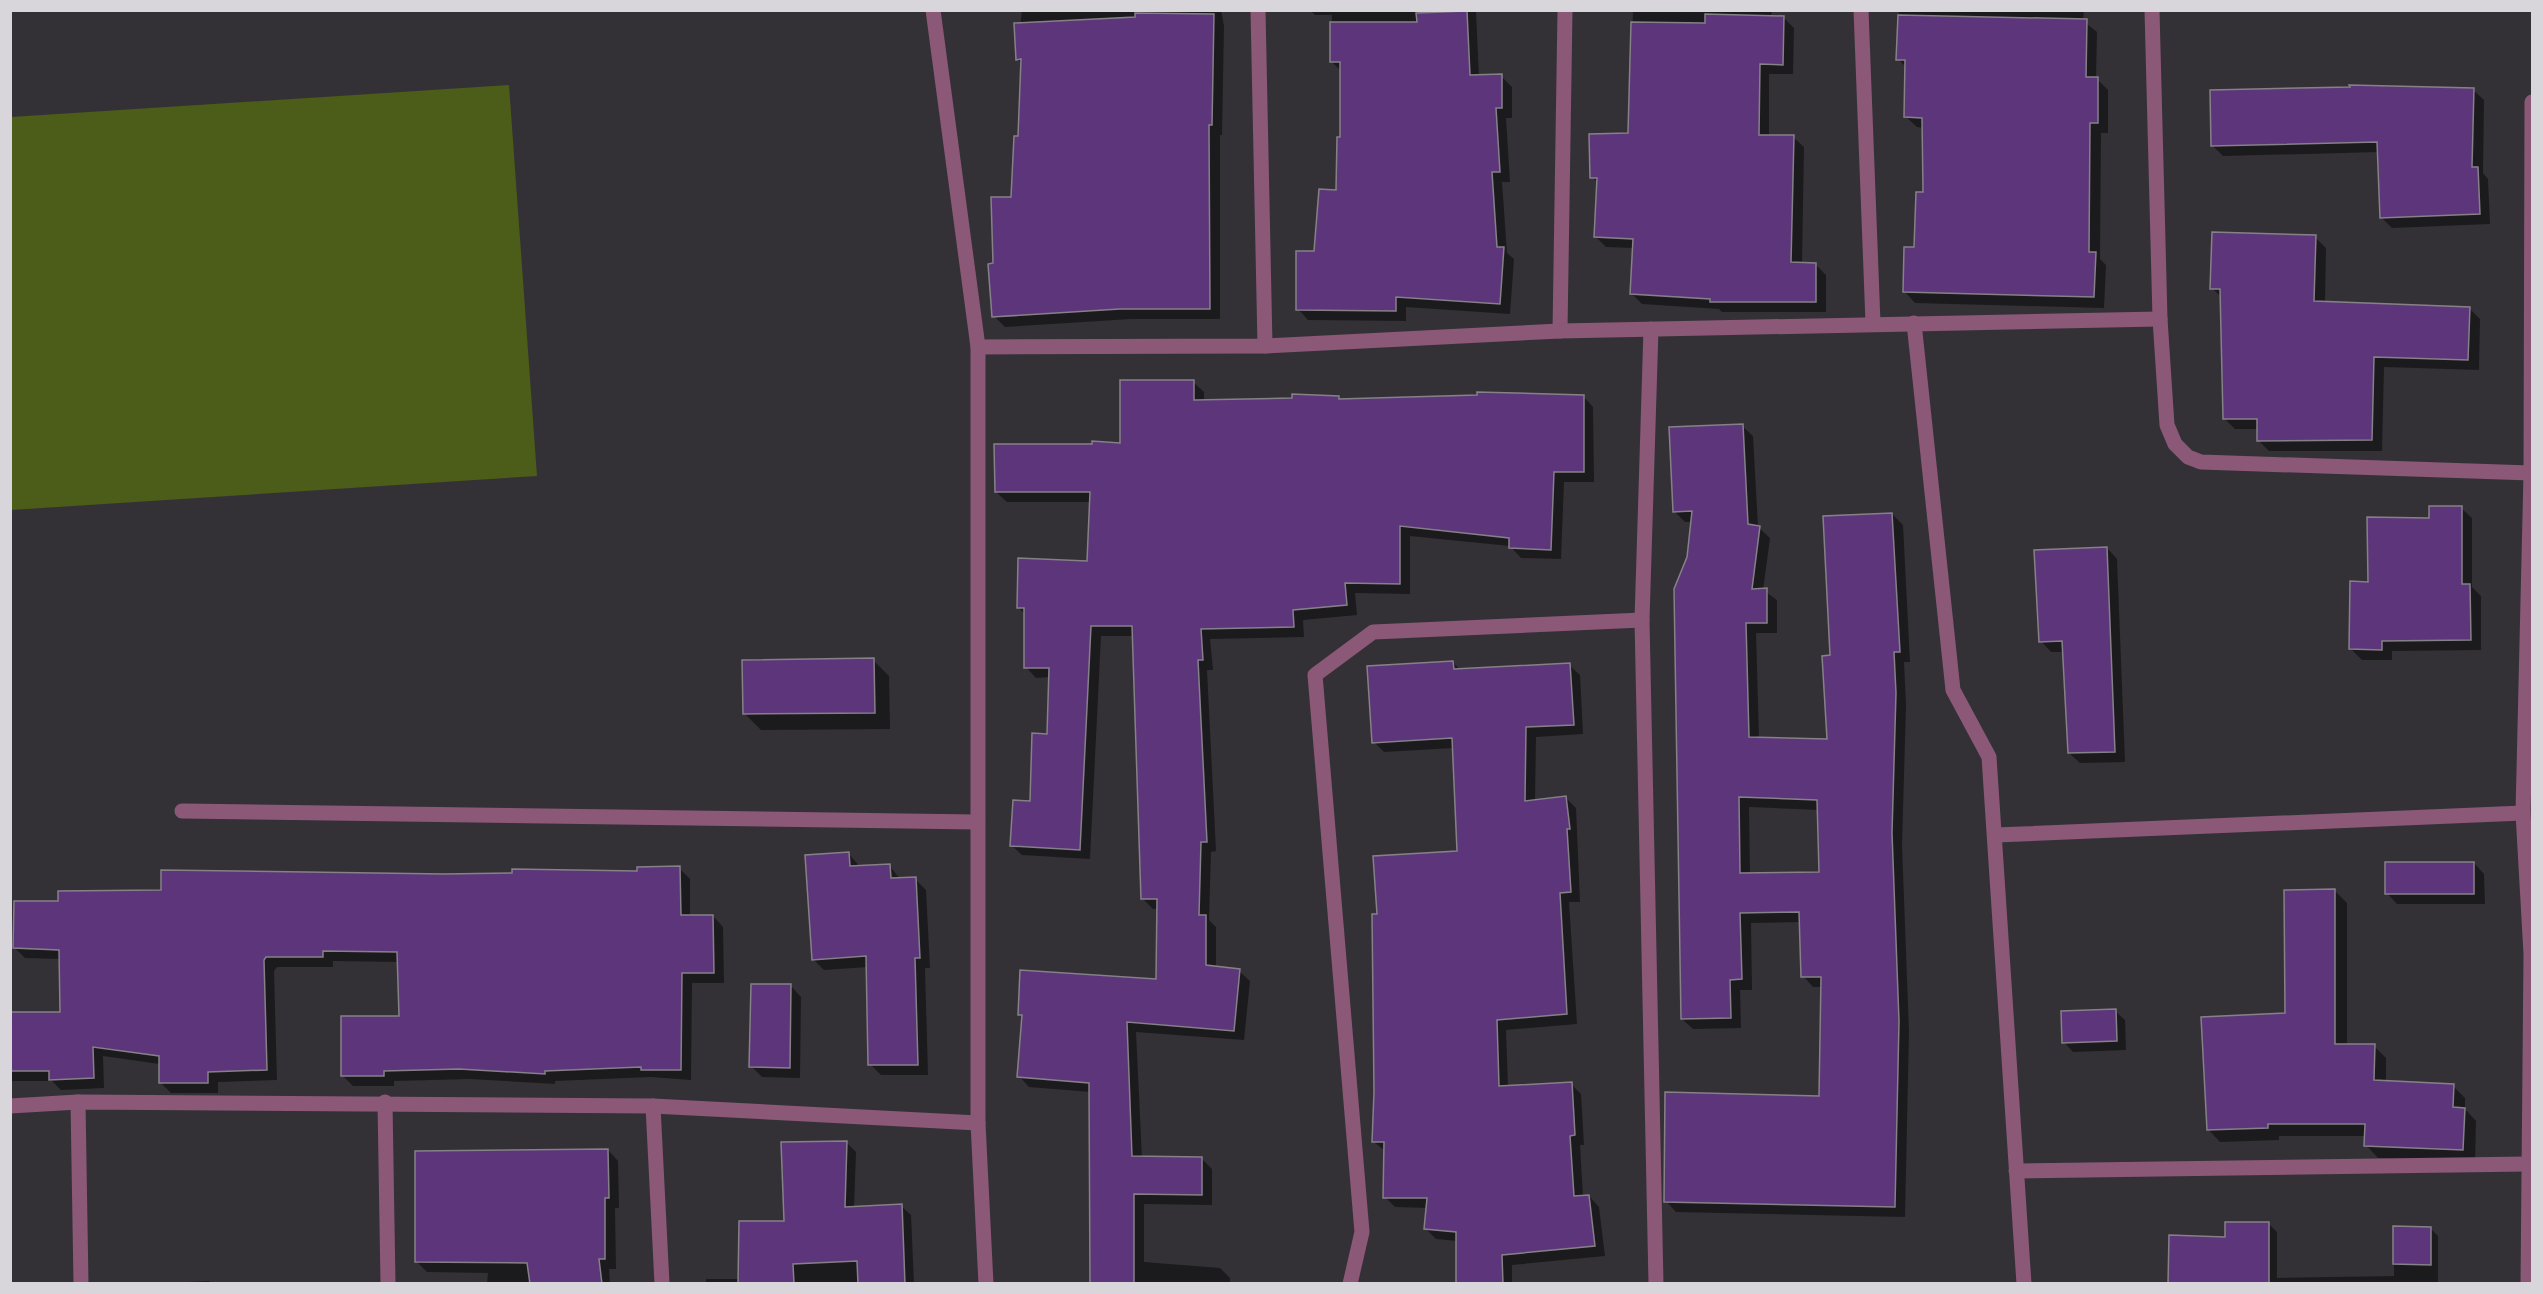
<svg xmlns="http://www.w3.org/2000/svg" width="2543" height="1294" viewBox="0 0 2543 1294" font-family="'IBM Plex Sans',sans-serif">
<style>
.green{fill:#4c5c19}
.shadow{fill:#0007;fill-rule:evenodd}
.building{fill:#5d357a;stroke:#858188;stroke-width:1.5;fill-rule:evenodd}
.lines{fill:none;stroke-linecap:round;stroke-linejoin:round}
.minor{stroke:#8b5878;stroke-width:15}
</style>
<rect width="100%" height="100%" fill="#333136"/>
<path class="green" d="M509,85L537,476L11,510V117Z"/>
<g class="shadow">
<path d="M1022,10H1221L1224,26L1222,135H1220V319H1131L1005,327L994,316V265L1012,198L1019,138L1022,64L1017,59Z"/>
<path d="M1310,10H1507L1476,11L1479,77L1501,76L1512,87V118H1506L1510,182H1502L1507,253L1514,259L1510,314L1406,307V321L1308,320L1298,309L1337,192L1342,138V72L1331,61L1332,15H1315Z"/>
<path d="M1633,10H1772L1771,17H1783L1794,28L1793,74H1769V137H1793L1804,147L1802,264L1816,265L1826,275V312H1722L1719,309L1642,304L1632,294L1634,248L1606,247L1595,236L1598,183L1592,177L1630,134Z"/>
<path d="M1899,10H2084L2083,21L2097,32L2096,78L2108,90V133H2101L2100,259L2106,265L2104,308L1915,303L1905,292L1925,194L1924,128L1917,127L1906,117L1907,68L1898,59Z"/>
<path d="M2473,90L2484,100L2483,173L2488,179L2490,224L2392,228L2381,217L2379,152L2223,156L2212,145Z"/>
<path d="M2315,237L2326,248L2325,303L2469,308L2480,319L2479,370L2384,367L2382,451H2269L2258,440V429H2235L2224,418L2222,298L2212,288Z"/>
<path d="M1193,382L1204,392V401L1339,397L1342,400L1583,396L1593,407L1594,482H1564L1561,559L1521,558L1510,546L1410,536V594L1355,593L1357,615L1303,620L1304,637L1210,639L1213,670H1207L1216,851L1211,852L1209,920L1216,927V968L1239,971L1250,981L1244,1040L1136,1032L1142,1158L1202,1159L1212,1169V1205L1144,1204V1262L1220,1268L1230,1278V1284H1092L1091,1092L1029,1087L1019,1076L1024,1018L1020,1015L1157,981L1158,909H1153L1142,898L1134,636H1101L1090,859L1022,855L1011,845L1031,802L1049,735L1050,677L1036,678L1026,667L1025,614L1018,607L1088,562L1091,502H1007L996,492L1121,445Z"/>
<path d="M1742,426L1753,436L1758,527L1770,538L1763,590L1777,600V633H1756L1759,738L1828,741L1832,657L1892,514L1903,525L1910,662H1904L1906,705L1902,845L1909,1032L1905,1217L1676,1212L1666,1201L1820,1097L1822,987H1813L1803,976L1801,922L1751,923L1752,990H1740L1741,1028L1693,1029L1682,1019L1688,557L1692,522H1685L1674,511ZM1749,807L1819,810L1821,873L1750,874Z"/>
<path d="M2461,508L2472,518V587L2481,596V650L2392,651V660H2362L2351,649L2430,519Z"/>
<path d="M2107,548L2117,559L2125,762L2080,763L2069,753L2064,652H2051L2041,641Z"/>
<path d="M873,660L889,676L890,729L761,730L745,714Z"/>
<path d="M1453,662L1460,670L1569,665L1580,675L1583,734L1536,737L1535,801L1566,798L1576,808L1580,902H1569L1577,1024L1506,1030L1508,1087L1571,1084L1581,1094L1584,1145H1580L1583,1197L1589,1196L1599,1207L1605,1256L1512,1265V1284H1457V1241L1436,1239L1426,1229L1428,1208L1395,1207L1385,1197V1151L1373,1141L1378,915L1458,853L1454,748L1384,752L1374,742Z"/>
<path d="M849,854L860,867L889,865L900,879H915L926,890L930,968H925L928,1075H881L870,1064L868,967L824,970L813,959Z"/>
<path d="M2474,863L2484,874L2485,904H2397L2387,893Z"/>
<path d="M679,868L690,879V917L713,916L723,927L724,983H692L691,1080L651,1077L555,1081V1084L470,1079L394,1081V1086H353L343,1076L400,1018L399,962L333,961V967H277L274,971L277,1080L218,1082V1093H171L160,1082V1064L103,1056L104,1088L61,1090L52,1081H10V1014L62,1013L61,959L25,958L15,948L60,902L162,892L444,876L638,873Z"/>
<path d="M2335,891L2347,903V1046H2374L2386,1058V1082L2453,1086L2465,1098V1109L2476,1121L2475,1162L2378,1158L2366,1145V1136H2279V1140L2220,1142L2208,1129L2287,1015Z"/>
<path d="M791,986L801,997L800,1078L762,1077L751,1066Z"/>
<path d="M2115,1011L2125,1020L2126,1050L2073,1052L2064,1042Z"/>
<path d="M847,1143L856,1152L854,1208L901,1206L911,1215L914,1284H706V1279H740Z"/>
<path d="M608,1150L618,1161L619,1208H615L616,1269H609L610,1284H487L488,1273L427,1272L417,1262Z"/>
<path d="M2268,1223L2277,1232V1278L2394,1276V1228H2430L2438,1236V1284H2169L2227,1239Z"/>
<path d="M209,1281L211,1284H145Z"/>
</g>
<g class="building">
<path d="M1467,11L1470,75L1502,74V108H1496L1500,172H1492L1497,247H1504L1500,304L1396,297V311L1296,310V251H1314L1319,189L1336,190L1337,137H1340V62H1330V22H1417L1416,13Z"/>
<path d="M1135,13L1214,14L1212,125H1209L1210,309H1120L992,317L988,264L993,263L991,197H1011L1014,136H1018L1021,59L1016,60L1014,23L1135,17Z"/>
<path d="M1705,14L1784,16L1783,65L1760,64L1759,135H1794L1791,262L1816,263V302H1710V299L1630,294L1633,239L1594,237L1597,178H1590L1589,134L1628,133L1631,22L1705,23Z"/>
<path d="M1898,15L2087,19L2086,77H2098V123H2090L2089,252H2096L2094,297L1903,292L1904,247H1914L1916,192H1923L1922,118L1904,117L1905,60H1896Z"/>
<path d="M2349,85L2474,88L2472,167H2478L2480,214L2380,218L2377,142L2211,146L2210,90L2350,87Z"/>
<path d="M2212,232L2316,235L2314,301L2470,307L2468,360L2374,357L2372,440L2257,441V419H2223L2220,289H2210Z"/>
<path d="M1120,380H1194V400L1292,398V394L1339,396V399L1477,395V392L1584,395V472H1554L1551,550L1509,548V538L1400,526V584L1345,583L1347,605L1293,610L1294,627L1201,629L1203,660H1198L1207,842H1201L1199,915H1206V965L1240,969L1234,1031L1127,1022L1132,1156L1202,1157V1195L1134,1194V1284H1090L1089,1083L1017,1077L1022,1015H1018L1020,970L1156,979L1157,899H1141L1132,626H1091L1080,850L1010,846L1013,800L1030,801L1032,733L1047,734L1049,668H1024V608H1017L1018,558L1087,561L1090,492H995L994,444H1092V441L1120,443Z"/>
<path d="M1743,424L1748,524L1760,526L1752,589L1767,588V623H1746L1749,737L1827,739L1822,656L1830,655L1823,516L1892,513L1900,652H1894L1896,693L1892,833L1899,1021L1895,1207L1664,1202L1665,1092L1819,1096L1821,977H1801L1799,912L1740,913L1742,979L1730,980L1731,1018L1681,1019L1674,589L1687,557L1692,511L1673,512L1669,427ZM1739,797L1817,800L1819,872L1740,873Z"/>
<path d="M2429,506H2462V584H2470L2471,640L2382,641V650L2349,649L2350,581L2368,582L2367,517L2429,518Z"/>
<path d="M2107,547L2115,752L2068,753L2062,641L2039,642L2034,550Z"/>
<path d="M874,658L875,713L743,714L742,660Z"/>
<path d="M1453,661L1454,669L1570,663L1574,725L1526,727L1525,801L1566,796L1570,829H1567L1571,892L1560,893L1567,1014L1497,1020L1499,1086L1572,1082L1575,1135L1570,1136L1574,1196L1589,1195L1595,1246L1502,1255L1503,1284H1456V1232L1424,1229L1427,1198H1383L1384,1142H1372L1374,1092L1372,914H1377L1373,856L1457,851L1452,738L1372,743L1367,666Z"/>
<path d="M849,852L850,866L890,864L891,878L916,877L920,958H915L918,1065H868L866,956L812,960L805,855Z"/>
<rect x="2385" y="862" width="89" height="32"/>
<path d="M680,866L681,915H713L714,973H682L681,1070H641V1067L545,1071V1074L459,1069L384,1071V1076H341V1016H399L397,952L323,951V957H266L264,960L267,1070L208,1072V1083H159V1056L93,1047L94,1078L49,1080V1071H10V1012H60L59,950L13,948L14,901H58V891L161,890V870L444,874L512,873V869L637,871V867Z"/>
<path d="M2335,889V1044H2375L2374,1080L2454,1084L2453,1107L2465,1108L2463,1150L2364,1146L2365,1124H2268V1128L2207,1130L2201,1017L2285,1013L2284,890Z"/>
<path d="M751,984H791L790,1068L749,1067Z"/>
<path d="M2116,1009L2117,1041L2062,1043L2061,1011Z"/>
<path d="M847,1141L845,1207L902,1204L905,1284H858L857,1261L793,1264L794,1284H738L739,1221H784L781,1142Z"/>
<path d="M608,1149L609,1198H605V1259H599L602,1284H530L527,1263L415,1262V1151Z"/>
<path d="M2225,1222H2269V1284H2168L2169,1235L2225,1237Z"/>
<path d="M2393,1226L2431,1227V1265L2393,1264Z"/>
</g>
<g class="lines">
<g class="minor">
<path d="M933,10L978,347V1123L986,1284"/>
<path d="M1258,10L1265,346"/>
<path d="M1861,10L1873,323"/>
<path d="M2152,10L2160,319L2167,425L2175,444L2188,457L2201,462L2531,473"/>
<path d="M1914,323L1953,690L1989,757L2024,1284"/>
<path d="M1651,329L1642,620L1656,1284"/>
<path d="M1560,331L1565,10"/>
<path d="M978,347L1265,346L1560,331L2160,319"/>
<path d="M182,811L977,822"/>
<path d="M1996,835L2523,813"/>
<path d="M78,1102L81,1284"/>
<path d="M385,1102L388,1284"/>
<path d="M10,1106L78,1102L653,1106L978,1123"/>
<path d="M653,1106L662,1284"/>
<path d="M2016,1171L2528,1164"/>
<path d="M1350,1284L1362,1232L1315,675L1373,632L1642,620"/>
<path d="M2528,1284L2531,954L2523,813L2531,473L2532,102"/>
</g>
</g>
<rect width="2543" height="1294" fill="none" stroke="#d8d6da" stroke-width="24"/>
</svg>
